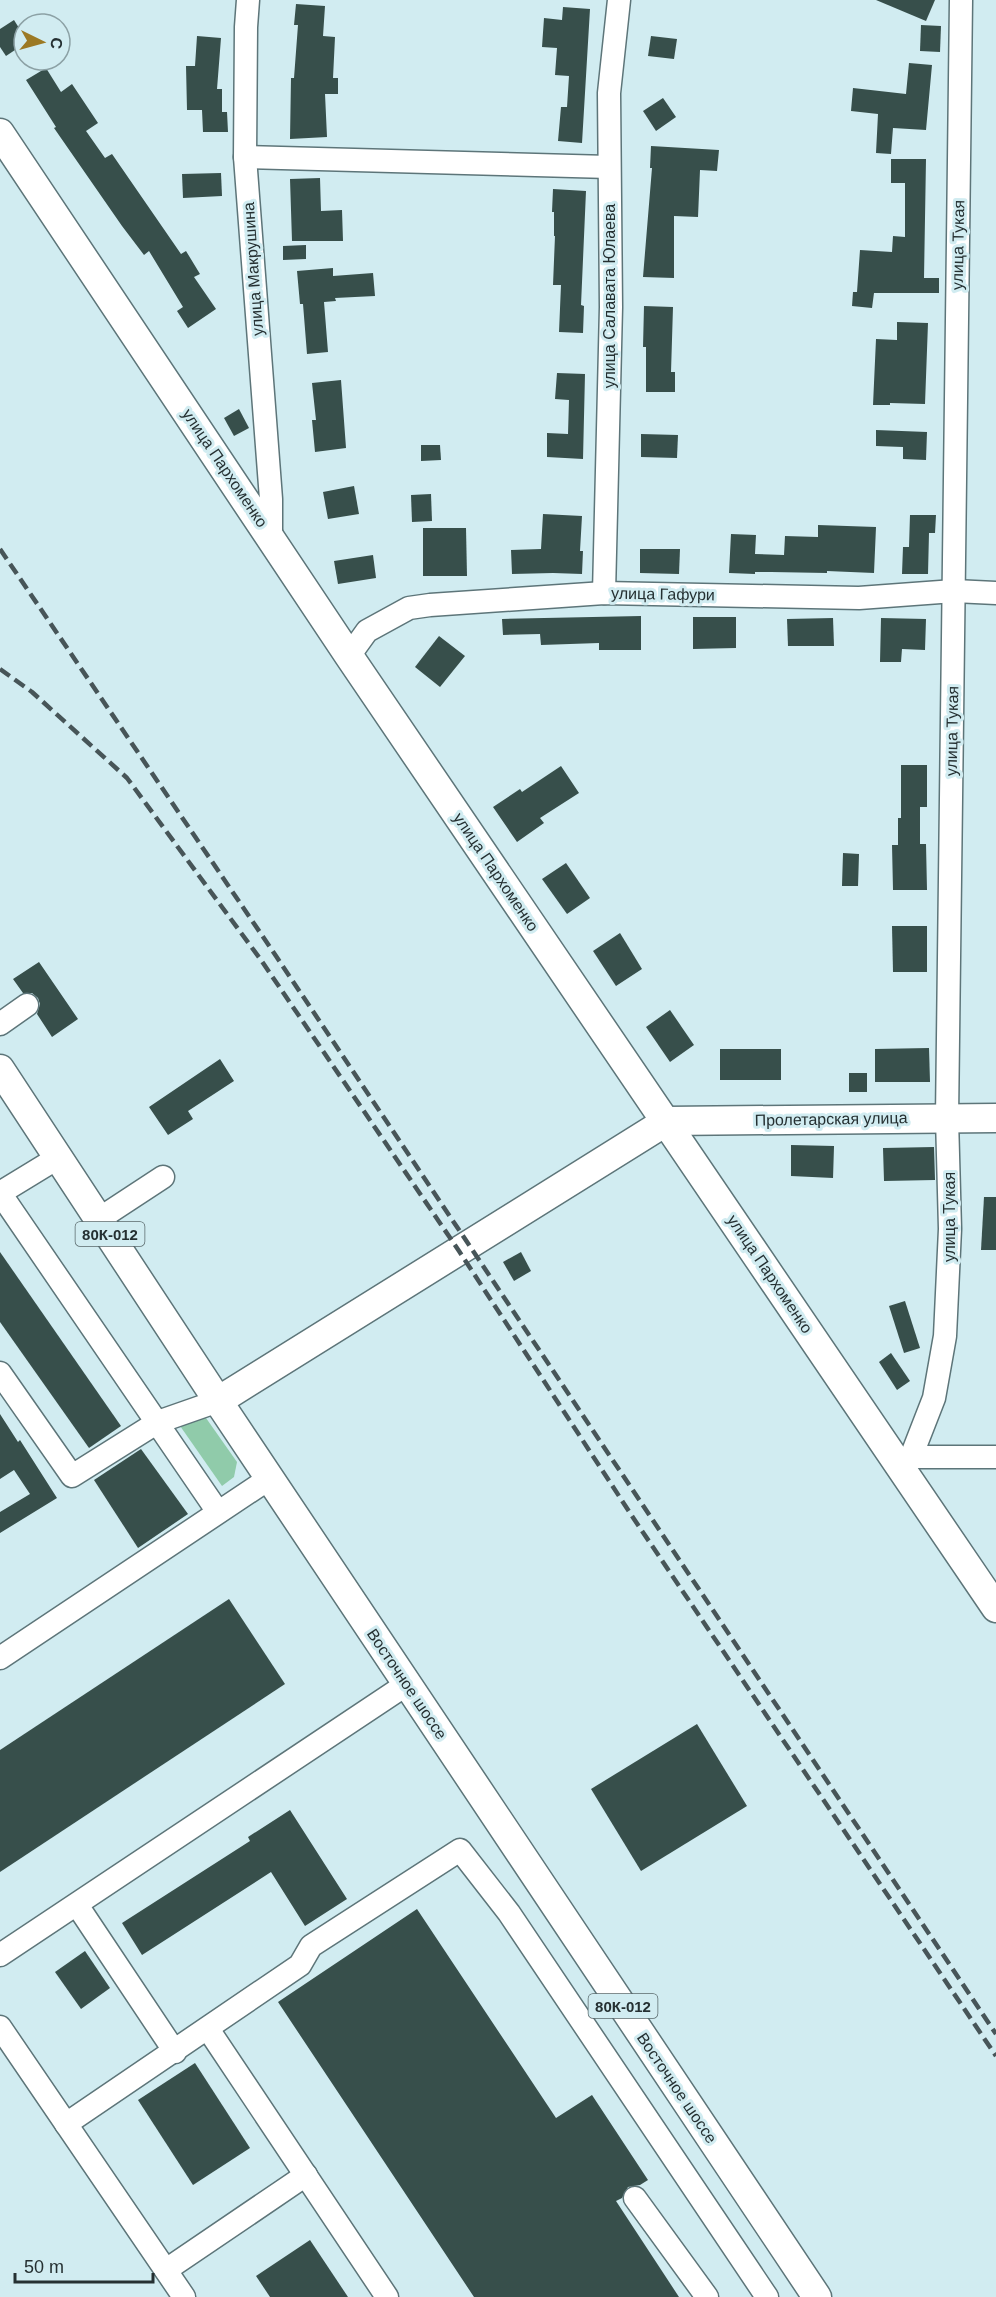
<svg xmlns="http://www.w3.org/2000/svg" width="996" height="2297" viewBox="0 0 996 2297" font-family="Arial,sans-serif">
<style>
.green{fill:#90cbaa}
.building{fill:#374f4b}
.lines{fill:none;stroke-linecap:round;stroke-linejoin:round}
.minor-casing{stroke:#5d7579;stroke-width:25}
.major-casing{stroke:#5d7579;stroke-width:31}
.minor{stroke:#fff;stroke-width:22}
.major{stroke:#fff;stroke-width:28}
.rail{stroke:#475558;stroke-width:4.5;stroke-dasharray:12 6;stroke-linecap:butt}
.labels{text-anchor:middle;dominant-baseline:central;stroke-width:6;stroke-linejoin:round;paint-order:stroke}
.shield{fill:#d1ecf1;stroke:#59686b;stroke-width:1.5}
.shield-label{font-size:15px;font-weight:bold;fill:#253032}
.street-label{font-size:16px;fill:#253032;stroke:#d1ecf1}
</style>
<rect width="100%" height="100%" fill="#d1ecf1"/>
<path class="green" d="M187,1416L206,1418L237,1462L234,1477L222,1486L178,1423Z"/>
<g class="building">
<path d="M876,0H935L926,21Z"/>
<path d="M296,4L325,6L323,36L335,37L333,78H338V94H325L327,137L290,139L291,78H294L298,25H294Z"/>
<path d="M563,7L590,9L582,143L558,141L561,107H567L569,76L555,75L557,48L542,47L544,18L562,20Z"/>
<path d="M14,20L24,36V44L6,56L0,47V29Z"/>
<path d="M921,25L941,26L940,52L920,51Z"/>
<path d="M197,36L221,38L217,89H222V112H227L228,132H203L202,110H187L186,66H195Z"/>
<path d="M651,36L677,39L674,59L648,56Z"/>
<path d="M909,63L932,65L926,130L893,128L891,154L876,153L878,114L851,111L853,88L906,94Z"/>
<path d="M46,68L61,92L72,84L98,123L86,131L105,158L112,154L181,254L186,251L200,274L194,277L216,309L188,328L177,311L183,307L149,251L144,255L122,226L54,128L56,127L26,80Z"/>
<path d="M663,98L676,117L656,131L643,111Z"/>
<path d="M651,146L719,150L717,171L700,170L698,217L674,216V278L643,277L652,168H650Z"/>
<path d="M891,159H926L924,278H939V293H874L872,308L852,306L853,292H857L860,250L892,252L893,236L905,237V183H891Z"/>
<path d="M221,173L222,196L183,198L182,174Z"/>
<path d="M320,178L321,211L342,210L343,241H292L290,179Z"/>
<path d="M553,189L586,191L581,305L584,306L583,333L559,332L561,285H553L555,236H554V212H552Z"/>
<path d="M306,245V259L283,260V246Z"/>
<path d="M333,268V276L373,273L375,296L335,298L336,301L324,302L328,352L307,354L303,304H300L297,271Z"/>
<path d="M644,306L673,307L671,372H675V392H646V347H643Z"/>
<path d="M897,322L928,323L925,404L890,403V405H873L876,339L897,340Z"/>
<path d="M557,373L585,374L583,459L547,457V433L568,434L569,400L555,399Z"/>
<path d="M341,380L346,448L315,452L312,420H316L312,383Z"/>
<path d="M239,409L249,428L234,436L224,418Z"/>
<path d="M876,430L927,432L926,460L903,459V447L876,446Z"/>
<path d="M641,434L678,435L677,458L641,457Z"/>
<path d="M421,445H440L441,460L421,461Z"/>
<path d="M354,486L359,514L328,519L323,492Z"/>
<path d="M431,494L432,521L412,522L411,495Z"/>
<path d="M543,514L582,516L580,551H583L582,574L553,573L512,574L511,550L541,549Z"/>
<path d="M910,515H936L935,533H929L928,574H902L903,547H909Z"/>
<path d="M818,525L876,527L874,573L827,571V573L771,572H755V574L729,573L731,534L756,535L755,554L784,555L785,536L818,537Z"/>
<path d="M423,528H466L467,576H423Z"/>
<path d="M640,549H680L679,574L640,573Z"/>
<path d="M373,555L376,578L338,584L334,561Z"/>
<path d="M641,616V650H599V643L541,645L540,634L503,635L502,619Z"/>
<path d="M693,617H736V648L693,649Z"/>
<path d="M833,618L834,646H788L787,619Z"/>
<path d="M881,618L926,619L925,650L902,649L901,662H880Z"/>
<path d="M439,636L465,656L440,687L415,667Z"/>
<path d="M901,765H927V807H920V844H926L927,890H893L892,845H898V818H901Z"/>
<path d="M561,766L579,793L540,818L544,823L517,842L493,807L520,789L522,792Z"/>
<path d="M843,853L859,854L858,886H842Z"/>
<path d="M566,863L590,898L567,914L542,879Z"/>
<path d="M892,926H927V972H893Z"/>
<path d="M620,933L642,969L616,986L593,951Z"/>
<path d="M39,962L78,1019L52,1037L37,1014L40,1004L38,998L32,993H23L13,979Z"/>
<path d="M670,1010L694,1045L670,1062L646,1027Z"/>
<path d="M929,1048L930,1082H875V1049Z"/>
<rect x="720" y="1049" width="61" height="31"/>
<path d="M220,1059L234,1081L188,1111L193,1119L168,1135L149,1107Z"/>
<rect x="849" y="1073" width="18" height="19"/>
<path d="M791,1145L834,1146L833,1178L791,1176Z"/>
<path d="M934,1147L935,1180L884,1181L883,1148Z"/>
<path d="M984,1197H996V1250H981Z"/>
<path d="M0,1252L121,1426L89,1448L0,1322Z"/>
<path d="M521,1252L531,1271L514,1281L503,1262Z"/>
<path d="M905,1301L920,1348L904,1353L889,1306Z"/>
<path d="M891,1353L910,1381L897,1390L879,1362Z"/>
<path d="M0,1414L18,1442L20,1440L57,1498L0,1533V1512L30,1494L14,1470L0,1479Z"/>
<path d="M141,1449L188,1514L138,1548L94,1480Z"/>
<path d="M229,1599L285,1684L0,1872V1750Z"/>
<path d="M697,1724L747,1806L641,1871L591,1789Z"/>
<path d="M290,1810L347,1899L305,1926L271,1872L142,1955L122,1923L250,1841L248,1837Z"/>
<path d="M417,1909L556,2118L592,2095L648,2180L640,2185L628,2187L622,2198L616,2201L679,2297H474L278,2002Z"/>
<path d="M85,1951L110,1988L81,2009L55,1972Z"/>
<path d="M195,2063L250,2148L193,2185L138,2100Z"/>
<path d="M310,2240L348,2297H270L256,2276Z"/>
</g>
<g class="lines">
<defs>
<g id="minor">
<path d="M248,0L246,27L245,157L271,499V537"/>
<path d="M245,157L609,167"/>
<path d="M604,593L611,307L609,93L619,0"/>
<path d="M349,656L367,631L409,608L430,605L604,593L859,598L954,591L996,593"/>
<path d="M0,1024L27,1005"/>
<path d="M0,1193L218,1512"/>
<path d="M0,1193L59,1157"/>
<path d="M99,1219L163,1177"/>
<path d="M0,1373L72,1476L158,1422L218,1401"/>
<path d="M911,1457L934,1398L945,1336L950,1229L947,1118L961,0"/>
<path d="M899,1463L911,1457H996"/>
<path d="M0,1658L270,1478"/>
<path d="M77,1905L175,2052"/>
<path d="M0,1955L407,1684"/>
<path d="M0,2027L184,2297"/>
<path d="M208,2029L387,2297"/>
<path d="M66,2124L300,1965L311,1946L460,1850L509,1913L767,2297"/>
<path d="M635,2198L707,2297"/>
<path d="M166,2270L306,2175"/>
</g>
<g id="major">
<path d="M0,133L349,656L996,1608"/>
<path d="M0,1069L218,1401L817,2297"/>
<path d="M218,1401L667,1121L996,1118"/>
</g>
</defs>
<use href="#minor" class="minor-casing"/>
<use href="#major" class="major-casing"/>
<use href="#minor" class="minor"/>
<use href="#major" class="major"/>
<g class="rail">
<path d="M0,549L276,956L996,2034"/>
<path d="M0,669L32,692L127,778L261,960L459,1251L634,1519L996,2056"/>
</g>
</g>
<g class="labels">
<g class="shield">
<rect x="75.5" y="1222" width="69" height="24" rx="4.5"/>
<rect x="588.5" y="1994" width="69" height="24" rx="4.5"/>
</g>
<g class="shield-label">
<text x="110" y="1234">80К-012</text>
<text x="623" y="2006">80К-012</text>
</g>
<g class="street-label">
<text transform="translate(958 245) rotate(-89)">улица Тукая</text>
<text transform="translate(253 269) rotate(-94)">улица Макрушина</text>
<text transform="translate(609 296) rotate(-90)">улица Салавата Юлаева</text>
<text transform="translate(225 468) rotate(56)">улица Пархоменко</text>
<text transform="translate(663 594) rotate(1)">улица Гафури</text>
<text transform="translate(952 731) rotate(-89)">улица Тукая</text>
<text transform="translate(496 872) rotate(56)">улица Пархоменко</text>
<text transform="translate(831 1119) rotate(-1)">Пролетарская улица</text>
<text transform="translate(949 1217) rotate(-90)">улица Тукая</text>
<text transform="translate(770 1274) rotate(56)">улица Пархоменко</text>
<text transform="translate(407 1684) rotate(56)">Восточное шоссе</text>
<text transform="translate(677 2088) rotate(56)">Восточное шоссе</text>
</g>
</g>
<g transform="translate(42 42) rotate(95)"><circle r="28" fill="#d1ecf1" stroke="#8ca1a5" stroke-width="1.5"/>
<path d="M0-4.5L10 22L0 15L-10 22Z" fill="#9c7924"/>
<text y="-9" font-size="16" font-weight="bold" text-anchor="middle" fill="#253032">С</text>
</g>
<path d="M15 2273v9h138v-9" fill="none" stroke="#253032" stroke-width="3"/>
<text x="24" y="2273" font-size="18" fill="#253032" stroke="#d1ecf1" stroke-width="4.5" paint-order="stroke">50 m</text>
</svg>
